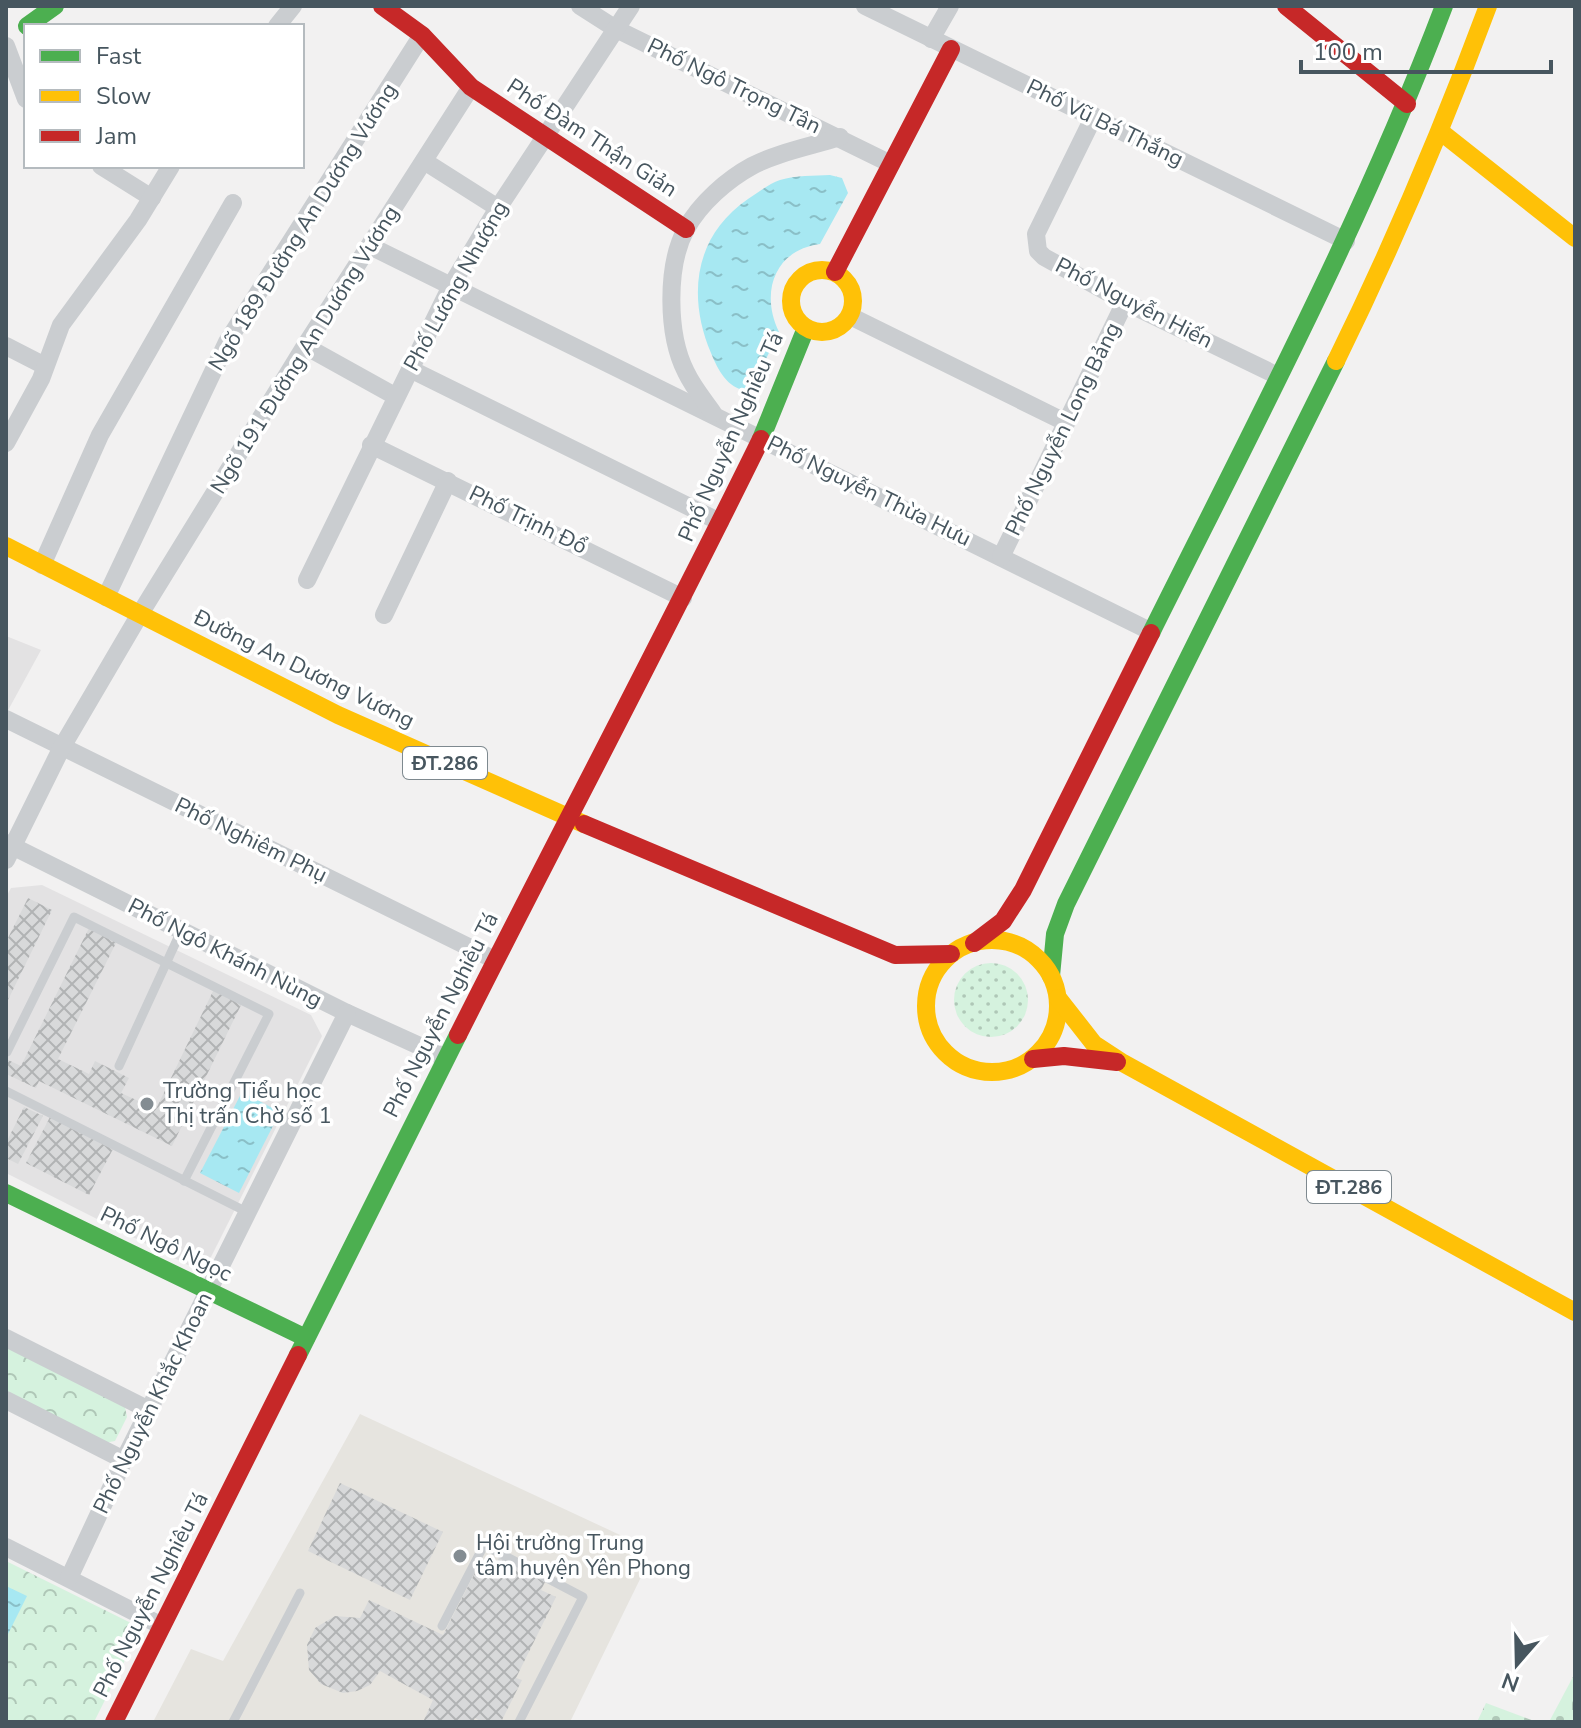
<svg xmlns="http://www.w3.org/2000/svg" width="1581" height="1728" viewBox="0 0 1581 1728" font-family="'Nunito Sans',sans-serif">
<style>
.commercial{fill:#e6e4df}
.education{fill:#e3e2e3}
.grass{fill:url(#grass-dots)}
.forest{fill:url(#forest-crowns)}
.cemetery{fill:url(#cemetery-stones)}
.water{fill:url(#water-ripples)}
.building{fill:url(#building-cross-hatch)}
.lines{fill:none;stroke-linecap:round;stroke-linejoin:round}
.lane{stroke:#cacdd0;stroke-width:9}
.street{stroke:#cacdd0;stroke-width:18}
.fast{stroke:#4caf50;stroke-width:18}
.slow{stroke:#ffc107;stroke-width:18}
.jam{stroke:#c62828;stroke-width:18}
.poi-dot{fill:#838c92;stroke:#fff;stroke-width:3}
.labels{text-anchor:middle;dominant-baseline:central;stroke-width:7;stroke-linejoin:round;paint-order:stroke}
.shield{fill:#fff;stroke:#7e898f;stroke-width:2}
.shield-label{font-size:20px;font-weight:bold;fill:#47565f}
.street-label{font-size:22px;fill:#47565f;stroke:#fff}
.poi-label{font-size:22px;fill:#47565f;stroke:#fff;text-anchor:start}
</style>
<defs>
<pattern id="grass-dots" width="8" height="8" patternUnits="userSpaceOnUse" patternTransform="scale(2)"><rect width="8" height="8" fill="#d5f2de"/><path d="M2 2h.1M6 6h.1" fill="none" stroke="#afc7b7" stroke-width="1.8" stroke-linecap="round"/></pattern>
<pattern id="forest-crowns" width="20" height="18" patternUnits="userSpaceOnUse" patternTransform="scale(2)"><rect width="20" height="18" fill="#d5f2de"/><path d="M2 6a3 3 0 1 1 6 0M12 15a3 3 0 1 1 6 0" fill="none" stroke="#afc7b7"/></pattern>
<pattern id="cemetery-stones" width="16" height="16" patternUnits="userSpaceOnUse" patternTransform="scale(2)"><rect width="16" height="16" fill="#d5f2de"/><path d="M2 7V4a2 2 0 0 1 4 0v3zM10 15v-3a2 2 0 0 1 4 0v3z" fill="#afc7b7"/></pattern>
<pattern id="water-ripples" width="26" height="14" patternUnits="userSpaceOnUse" patternTransform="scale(2)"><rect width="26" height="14" fill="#a7e8f2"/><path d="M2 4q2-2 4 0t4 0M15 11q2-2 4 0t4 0" fill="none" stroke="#8abfc7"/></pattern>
<pattern id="building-cross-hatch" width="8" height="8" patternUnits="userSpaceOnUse" patternTransform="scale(2)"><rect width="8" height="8" fill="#d8d9da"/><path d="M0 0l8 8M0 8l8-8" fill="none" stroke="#b1b3b4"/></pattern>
</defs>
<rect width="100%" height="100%" fill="#f2f1f1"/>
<path class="commercial" d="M360,1414L633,1541L644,1571L570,1722H153L191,1649L223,1661Z"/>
<g class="education">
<path d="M6,636L41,650L6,714Z"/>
<path d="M42,885L311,1015L322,1036L211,1257L188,1265L6,1173V897L11,888Z"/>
</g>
<circle class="grass" cx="991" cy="1000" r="37"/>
<g class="forest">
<path d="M6,1346L125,1407L127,1417L115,1441L104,1443L6,1395Z"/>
<path d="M6,1561L133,1624L136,1638L94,1722H6Z"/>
</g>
<g class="cemetery">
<path d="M1575,1673V1722H1549Z"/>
<path d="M1486,1703L1537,1722H1477Z"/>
</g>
<g class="water">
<path d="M830,175L842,178L848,193L820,244C774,250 760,293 779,332L752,388L747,391C727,388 718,370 711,353C687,296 694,236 748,199C758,192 769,184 780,180C796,175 814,176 830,175Z"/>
<path d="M242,1092L280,1112L239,1193L200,1173Z"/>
<path d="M6,1586L27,1596L6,1638Z"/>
</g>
<g class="building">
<path d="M28,898L52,910L6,1004V942Z"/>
<path d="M91,924L119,937L58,1059L89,1074L95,1061L129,1078L121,1093L156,1109L215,987L243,1001L172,1146L39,1081L36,1088L6,1074V1059L21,1066Z"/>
<path d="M24,1107L43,1116L18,1164L6,1158V1143Z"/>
<path d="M50,1117L113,1149L89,1195L26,1163Z"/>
<path d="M340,1483L443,1532L410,1600L308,1551Z"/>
<path d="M499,1558L545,1582L541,1590L556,1597L516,1678L522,1680L501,1722H482L475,1718L473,1722H423L433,1700L380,1671L370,1685L357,1691L343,1693L321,1684L309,1670L307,1645L315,1628L335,1616L360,1618L369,1600L443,1635L481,1561L494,1567Z"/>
</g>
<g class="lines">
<g class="lane">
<path d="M7,1052L74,917L269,1014L184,1181"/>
<path d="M119,1066L181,931"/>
<path d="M6,1091L247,1212"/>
<path d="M442,1626L484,1545L583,1597L519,1722"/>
<path d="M233,1722L300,1593"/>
</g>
<g class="street">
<path d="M580,6L616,29L891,164"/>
<path d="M865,6L1346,241"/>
<path d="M277,26L293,6"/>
<path d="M931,39L950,6"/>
<path d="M6,46L26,99"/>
<path d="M1094,116L1036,234L1038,251L1044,257L1125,302L1278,376"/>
<path d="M424,161L498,208"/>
<path d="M101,166L152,198"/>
<path d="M370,246L1152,632"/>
<path d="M850,316L1065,422"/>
<path d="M6,346L45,366"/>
<path d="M305,346L395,396"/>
<path d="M410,369L720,522"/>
<path d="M713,413C704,400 693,387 686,372C667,335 666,266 686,229C700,203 728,179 752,166C779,152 812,146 840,137"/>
<path d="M6,443L41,379L61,325L138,220L171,166"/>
<path d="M371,445L683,598"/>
<path d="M1001,557L1125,302"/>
<path d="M42,565L100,435L233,203"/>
<path d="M307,580L451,286L498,208L631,6"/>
<path d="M106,597L227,342L422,35"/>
<path d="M384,615L448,481"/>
<path d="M6,719L495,960"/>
<path d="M6,843L347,1013L446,1058"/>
<path d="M6,860L62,747L140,614L305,346L471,87"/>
<path d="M6,1338L149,1410"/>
<path d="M6,1400L124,1460"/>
<path d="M6,1547L162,1626"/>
<path d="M69,1578L124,1460L347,1013"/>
</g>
<g class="fast">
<path d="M27,26L55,6"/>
<path d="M761,439L806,328"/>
<path d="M1151,633C1254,426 1362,222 1444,6"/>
<path d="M1051,976L1055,934L1066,904L1336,361"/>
<path d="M6,1193L306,1338"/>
<path d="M298,1355L458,1035"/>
</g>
<g class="slow">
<path d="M1441,132L1575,238"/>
<circle cx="822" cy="301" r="31"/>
<path d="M1336,361C1393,245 1443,127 1488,6"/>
<path d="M6,546L338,715L584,824"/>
<circle cx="992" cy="1006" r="66"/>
<path d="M1058,998L1094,1044L1123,1063L1575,1312"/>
</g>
<g class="jam">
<path d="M382,6L422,35L471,87L686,229"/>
<path d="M1286,6L1407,104"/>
<path d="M835,272L951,49"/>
<path d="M584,824L895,955L951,954"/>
<path d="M974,943L1003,921L1023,890L1151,633"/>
<path d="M458,1035C558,836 663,639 761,439"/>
<path d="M1033,1059L1064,1056L1117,1062"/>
<path d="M114,1722L298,1355"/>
</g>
</g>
<g class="poi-dot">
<circle cx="147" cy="1104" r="8"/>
<circle cx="460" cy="1556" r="8"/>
</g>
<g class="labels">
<g class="shield">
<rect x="403" y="747" width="84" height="32" rx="6"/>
<rect x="1307" y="1171" width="84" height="32" rx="6"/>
</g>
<g class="shield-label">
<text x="445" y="763">ĐT.286</text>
<text x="1349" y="1187">ĐT.286</text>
</g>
<g class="street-label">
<text transform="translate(734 86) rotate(26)">Phố Ngô Trọng Tân</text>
<text transform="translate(1105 123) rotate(26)">Phố Vũ Bá Thắng</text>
<text transform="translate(592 138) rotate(33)">Phố Đàm Thận Giản</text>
<text transform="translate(303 227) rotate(-58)">Ngõ 189 Đường An Dương Vương</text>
<text transform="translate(456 286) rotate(-61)">Phố Lương Nhượng</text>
<text transform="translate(1134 303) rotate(27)">Phố Nguyễn Hiến</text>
<text transform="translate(305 350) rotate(-58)">Ngõ 191 Đường An Dương Vương</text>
<text transform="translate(1063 429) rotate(-64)">Phố Nguyễn Long Bảng</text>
<text transform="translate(731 437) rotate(-66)">Phố Nguyễn Nghiêu Tá</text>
<text transform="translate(869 491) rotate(26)">Phố Nguyễn Thừa Hưu</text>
<text transform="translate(528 520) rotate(26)">Phố Trịnh Đổ</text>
<text transform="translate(304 669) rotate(26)">Đường An Dương Vương</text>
<text transform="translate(251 840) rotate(26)">Phố Nghiêm Phụ</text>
<text transform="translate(225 953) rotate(27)">Phố Ngô Khánh Nùng</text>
<text transform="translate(441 1015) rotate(-63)">Phố Nguyễn Nghiêu Tá</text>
<text transform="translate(166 1244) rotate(26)">Phố Ngô Ngọc</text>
<text transform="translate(153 1403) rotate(-64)">Phố Nguyễn Khắc Khoan</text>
<text transform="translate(151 1595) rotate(-63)">Phố Nguyễn Nghiêu Tá</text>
</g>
<g class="poi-label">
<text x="163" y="1091">Trường Tiểu học<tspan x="163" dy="25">Thị trấn Chờ số 1</tspan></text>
<text x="476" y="1543">Hội trường Trung<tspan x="476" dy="25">tâm huyện Yên Phong</tspan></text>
</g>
</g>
<rect width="1581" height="1728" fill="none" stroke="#47565f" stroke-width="16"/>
<rect x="24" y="24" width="280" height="144" fill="#ffffff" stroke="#b5bbbf" stroke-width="2"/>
<rect x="40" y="50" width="40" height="12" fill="#4caf50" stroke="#b5bbbf" stroke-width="2"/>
<text x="96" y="64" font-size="24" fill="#47565f">Fast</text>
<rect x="40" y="90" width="40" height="12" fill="#ffc107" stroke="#b5bbbf" stroke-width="2"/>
<text x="96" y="104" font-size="24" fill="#47565f">Slow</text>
<rect x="40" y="130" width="40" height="12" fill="#c62828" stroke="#b5bbbf" stroke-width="2"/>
<text x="96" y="144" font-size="24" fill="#47565f">Jam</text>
<g transform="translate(1517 1664) rotate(200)" stroke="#ffffff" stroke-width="6" paint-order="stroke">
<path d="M0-6L14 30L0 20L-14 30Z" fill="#47565f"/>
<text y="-12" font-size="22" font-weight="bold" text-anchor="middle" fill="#47565f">N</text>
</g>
<path d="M1301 60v12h250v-12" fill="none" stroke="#47565f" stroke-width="4"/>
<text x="1313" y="60" font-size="24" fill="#47565f" stroke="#ffffff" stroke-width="6" paint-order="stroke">100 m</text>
</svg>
